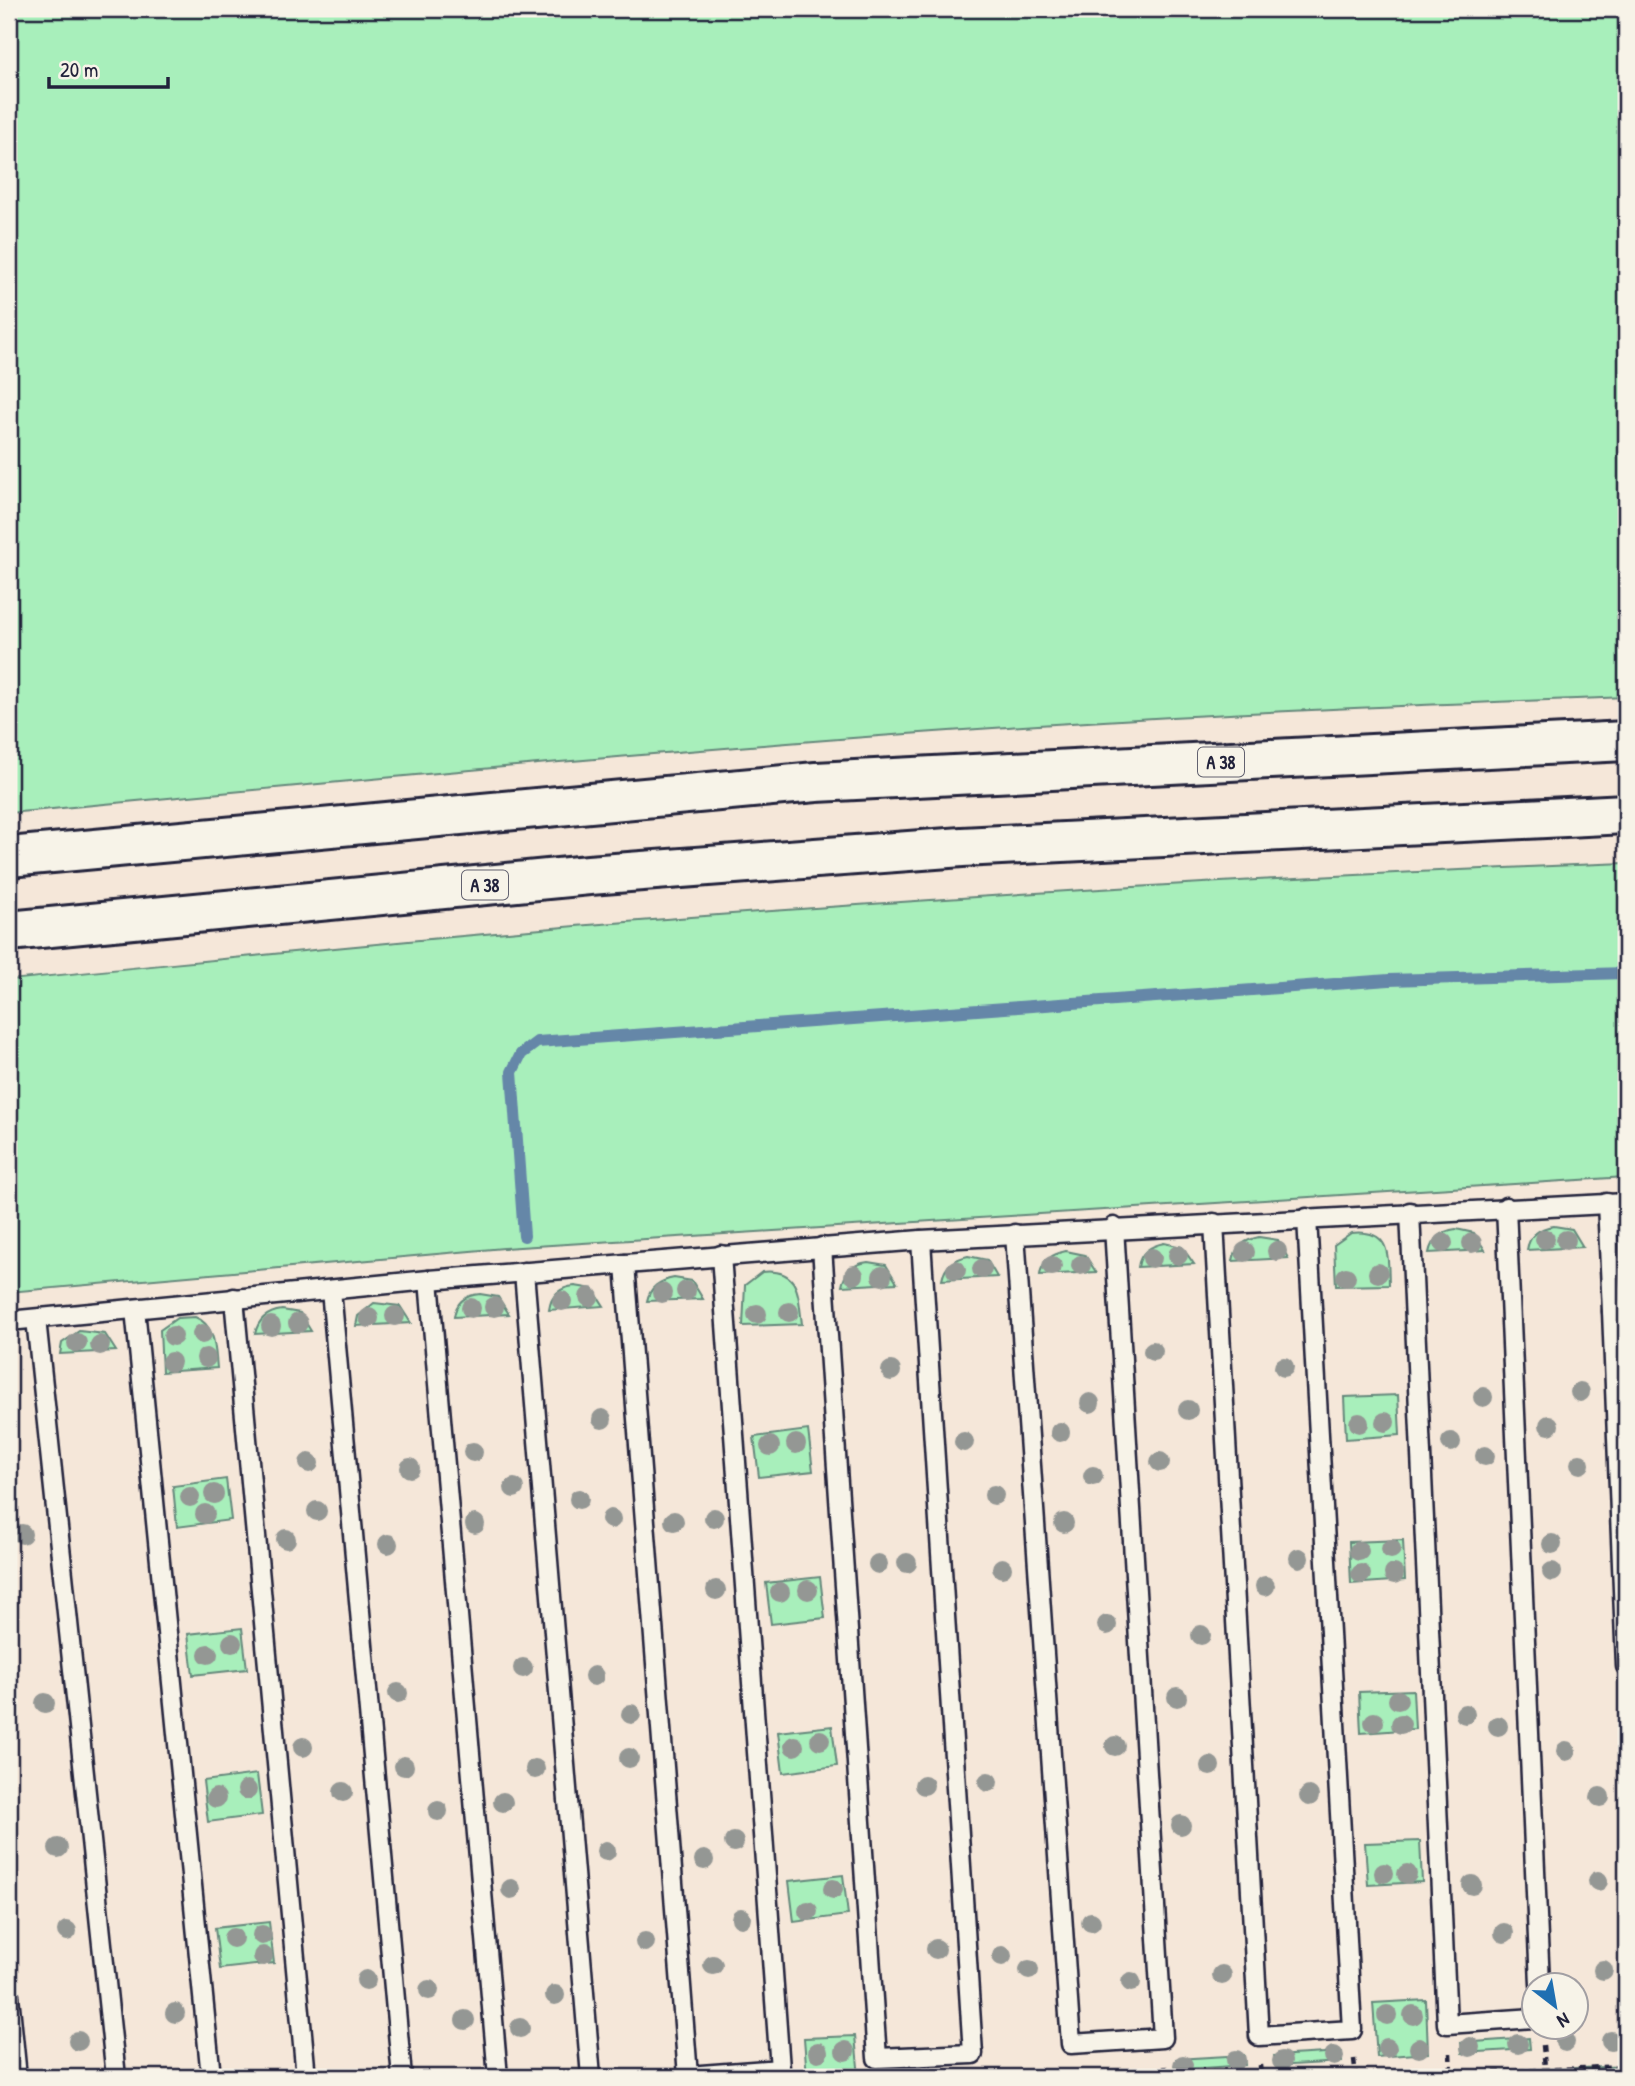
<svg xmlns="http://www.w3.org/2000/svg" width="1635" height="2086" viewBox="0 0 1635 2086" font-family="'Patrick Hand',sans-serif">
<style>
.green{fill:#a8efbb;stroke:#65887b;stroke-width:2}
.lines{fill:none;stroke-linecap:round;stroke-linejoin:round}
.stream{stroke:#6587a8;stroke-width:12}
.service-casing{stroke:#22223b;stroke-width:23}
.motorway-casing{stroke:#22223b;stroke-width:44}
.path{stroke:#22223b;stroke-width:4.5;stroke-dasharray:7 5;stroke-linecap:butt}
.service{stroke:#f7f3e8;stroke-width:18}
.motorway{stroke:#f7f3e8;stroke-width:38}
.tree{fill:#949794}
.labels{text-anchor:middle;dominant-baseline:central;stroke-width:5;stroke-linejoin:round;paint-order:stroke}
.shield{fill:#f7f3e8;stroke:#62616f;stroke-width:2}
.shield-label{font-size:18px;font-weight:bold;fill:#22223b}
</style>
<rect width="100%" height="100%" fill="#f5e7d9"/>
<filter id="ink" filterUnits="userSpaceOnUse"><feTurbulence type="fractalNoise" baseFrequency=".0143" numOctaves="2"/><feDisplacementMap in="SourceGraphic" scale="14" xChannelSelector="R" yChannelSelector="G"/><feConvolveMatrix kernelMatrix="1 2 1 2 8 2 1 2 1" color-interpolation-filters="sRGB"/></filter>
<g filter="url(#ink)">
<g class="green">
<path d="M9,9H1626V697C1420,705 1214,713 1008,727C674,749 341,782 9,813Z"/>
<path d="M1626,863V1177L504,1248L9,1292V980C206,961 403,940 601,924C943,897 1284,876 1626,863Z"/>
<path d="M1554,1226L1572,1229L1583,1247L1527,1250C1529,1235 1539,1228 1554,1226Z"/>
<path d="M1456,1229L1474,1233L1485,1250L1429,1253C1432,1238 1441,1231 1456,1229Z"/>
<path d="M1351,1233C1391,1229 1388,1254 1389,1285L1336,1286L1334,1245Z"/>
<path d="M1259,1237L1278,1240L1288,1258L1233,1261C1235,1246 1245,1240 1259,1237Z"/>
<path d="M1164,1243L1182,1247L1194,1264L1138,1267C1140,1252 1150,1246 1164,1243Z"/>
<path d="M1066,1251L1085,1255L1096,1272L1040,1275C1042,1260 1052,1254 1066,1251Z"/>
<path d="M968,1256L987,1260L997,1277L942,1280C945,1265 954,1259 968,1256Z"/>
<path d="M868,1262L886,1265L897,1283L842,1286C845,1271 853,1264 868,1262Z"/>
<path d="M762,1272C800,1268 798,1294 802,1324L743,1326L745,1285Z"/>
<path d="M674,1278L692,1281L703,1299L647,1301C650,1287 659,1281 674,1278Z"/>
<path d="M575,1286L593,1289L604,1306L549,1310C551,1295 560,1287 575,1286Z"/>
<path d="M480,1294L498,1297L509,1314L454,1317C456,1302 465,1295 480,1294Z"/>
<path d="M374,1303L400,1306L411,1323L356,1326L358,1316Z"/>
<path d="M282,1310L300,1313L311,1331L255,1334C258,1319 267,1312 282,1310Z"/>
<path d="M195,1317C216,1325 215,1349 217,1368L162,1372L160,1330L177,1318Z"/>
<path d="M79,1331L105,1334L116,1351L60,1354L62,1343Z"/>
<path d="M1398,1395L1400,1435L1346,1439L1344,1397Z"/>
<path d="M808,1430L813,1471L759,1477L754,1437Z"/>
<path d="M226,1479L231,1520L177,1527L173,1486Z"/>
<path d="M1403,1540L1405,1580L1351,1584L1349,1542Z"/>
<path d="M820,1577L825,1618L771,1624L766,1583Z"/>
<path d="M242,1628L247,1669L193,1675L188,1634Z"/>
<path d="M1413,1690L1415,1729L1361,1733L1359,1692Z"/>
<path d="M832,1726L837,1766L783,1773L778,1732Z"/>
<path d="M257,1774L262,1815L208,1822L203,1781Z"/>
<path d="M1420,1841L1422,1882L1368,1885L1365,1843Z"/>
<path d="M843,1875L848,1915L794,1922L789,1881Z"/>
<path d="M269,1922L274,1963L220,1969L215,1928Z"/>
<path d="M1426,2000L1428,2053L1377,2057L1373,2003Z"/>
<path d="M855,2036L859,2077H807L804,2038Z"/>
<path d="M1529,2038L1530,2049L1462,2053L1461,2043Z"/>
<path d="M1342,2052V2062L1275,2066L1274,2056Z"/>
<path d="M1244,2055L1245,2065L1177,2070L1176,2059Z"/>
<path d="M1626,2066V2077H1386Z"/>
</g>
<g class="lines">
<path class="stream" d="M524,1236L512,1072L521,1054L537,1042L1389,980L1626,973"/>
<defs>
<g id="service">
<path d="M1607,1203L1612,1311H1626"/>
<path d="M1506,1207L1540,1984"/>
<path d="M1410,1212L1447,2024L1534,2018"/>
<path d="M1214,1223L1259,2036L1352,2030L1307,1218"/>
<path d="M1015,1234L1071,2044L1163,2038L1114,1227"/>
<path d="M822,1247L877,2058L973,2054L921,1240"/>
<path d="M625,1264L688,2076L780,2069L721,1255"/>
<path d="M524,1272L591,2077"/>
<path d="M429,1280L498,2077"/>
<path d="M331,1290L402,2077"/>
<path d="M234,1298L306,2077"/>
<path d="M135,1309L211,2077"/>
<path d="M1612,1311L1626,1666"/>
<path d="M36,1319L116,2077"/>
<path d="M9,1321L429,1280L921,1240L1626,1203"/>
<path d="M9,1996L17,2077"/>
</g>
<g id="motorway">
<path d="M9,857L816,782L1626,741"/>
<path d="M9,931L589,875L962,847L1626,814"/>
</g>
</defs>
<use href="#service" class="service-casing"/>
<use href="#motorway" class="motorway-casing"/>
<g class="path">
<path d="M1543,2045L1545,2068"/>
<path d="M1450,2053L1451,2073"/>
<path d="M1354,2059L1356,2077"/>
<path d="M1260,2065L1261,2077"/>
<path d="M1165,2066L1166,2077"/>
<path d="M1386,2077L1626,2066"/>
</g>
<use href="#service" class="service"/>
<use href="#motorway" class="motorway"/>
</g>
<g class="tree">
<circle cx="1545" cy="1239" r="10"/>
<circle cx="1566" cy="1240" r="10"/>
<circle cx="1443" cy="1243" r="10"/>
<circle cx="1472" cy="1243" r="10"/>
<circle cx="1277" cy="1251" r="10"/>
<circle cx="1245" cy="1252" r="10"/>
<circle cx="1178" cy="1255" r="10"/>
<circle cx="1152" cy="1258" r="10"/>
<circle cx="1081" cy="1265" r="10"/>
<circle cx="1052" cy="1266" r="10"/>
<circle cx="982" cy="1269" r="10"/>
<circle cx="956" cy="1270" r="10"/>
<circle cx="1378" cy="1273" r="10"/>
<circle cx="854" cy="1275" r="10"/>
<circle cx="882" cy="1276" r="10"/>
<circle cx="1346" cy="1277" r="10"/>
<circle cx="686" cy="1291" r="10"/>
<circle cx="662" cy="1293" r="10"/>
<circle cx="589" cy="1297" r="10"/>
<circle cx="562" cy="1301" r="10"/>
<circle cx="494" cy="1307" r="10"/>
<circle cx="471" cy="1308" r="10"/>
<circle cx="789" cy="1312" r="10"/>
<circle cx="757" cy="1314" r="10"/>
<circle cx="395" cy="1316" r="10"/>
<circle cx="369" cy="1318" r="10"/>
<circle cx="298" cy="1323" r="10"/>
<circle cx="271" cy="1326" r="10"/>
<circle cx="202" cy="1334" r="10"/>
<circle cx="173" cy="1336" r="10"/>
<circle cx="77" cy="1343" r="10"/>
<circle cx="100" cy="1345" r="10"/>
<circle cx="1153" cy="1351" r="10"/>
<circle cx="206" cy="1358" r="10"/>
<circle cx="171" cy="1362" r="10"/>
<circle cx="1284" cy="1367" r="10"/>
<circle cx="891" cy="1371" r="10"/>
<circle cx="1580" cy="1392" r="10"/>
<circle cx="1483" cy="1397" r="10"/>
<circle cx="1090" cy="1403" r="10"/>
<circle cx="1188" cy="1410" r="10"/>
<circle cx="602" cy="1419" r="10"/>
<circle cx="1385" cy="1422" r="10"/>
<circle cx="1359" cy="1423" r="10"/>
<circle cx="1549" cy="1425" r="10"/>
<circle cx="1060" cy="1432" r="10"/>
<circle cx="964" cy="1442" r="10"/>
<circle cx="1451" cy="1442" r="10"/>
<circle cx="796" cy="1444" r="10"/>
<circle cx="770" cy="1446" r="10"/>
<circle cx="473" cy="1452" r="10"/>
<circle cx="1485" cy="1456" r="10"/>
<circle cx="1160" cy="1462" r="10"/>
<circle cx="309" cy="1463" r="10"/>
<circle cx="1580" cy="1464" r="10"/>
<circle cx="410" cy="1468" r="10"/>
<circle cx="1093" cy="1476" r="10"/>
<circle cx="514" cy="1488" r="10"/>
<circle cx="214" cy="1494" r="10"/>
<circle cx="994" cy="1495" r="10"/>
<circle cx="190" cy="1497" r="10"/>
<circle cx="579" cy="1499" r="10"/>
<circle cx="317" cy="1511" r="10"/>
<circle cx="205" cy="1514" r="10"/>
<circle cx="714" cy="1518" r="10"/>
<circle cx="611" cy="1519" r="10"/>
<circle cx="674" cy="1521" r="10"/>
<circle cx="1064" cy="1523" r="10"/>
<circle cx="475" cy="1524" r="10"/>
<circle cx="22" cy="1534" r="10"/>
<circle cx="286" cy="1539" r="10"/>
<circle cx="388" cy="1544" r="10"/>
<circle cx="1552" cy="1544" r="10"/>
<circle cx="1391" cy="1549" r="10"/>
<circle cx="1359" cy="1551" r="10"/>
<circle cx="1299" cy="1558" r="10"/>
<circle cx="907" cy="1563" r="10"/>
<circle cx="878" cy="1564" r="10"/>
<circle cx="1002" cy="1568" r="10"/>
<circle cx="1552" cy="1572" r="10"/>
<circle cx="1361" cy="1574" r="10"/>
<circle cx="1394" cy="1574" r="10"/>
<circle cx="1265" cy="1586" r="10"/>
<circle cx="716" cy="1590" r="10"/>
<circle cx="808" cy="1590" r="10"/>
<circle cx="780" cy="1592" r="10"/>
<circle cx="1107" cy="1625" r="10"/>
<circle cx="1201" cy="1635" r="10"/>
<circle cx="232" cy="1643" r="10"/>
<circle cx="208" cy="1654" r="10"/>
<circle cx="523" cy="1668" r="10"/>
<circle cx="594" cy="1676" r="10"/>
<circle cx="398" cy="1693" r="10"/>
<circle cx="1177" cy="1697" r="10"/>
<circle cx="1398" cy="1700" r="10"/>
<circle cx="45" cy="1703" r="10"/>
<circle cx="631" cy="1714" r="10"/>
<circle cx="1465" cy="1714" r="10"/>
<circle cx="1374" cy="1722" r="10"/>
<circle cx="1401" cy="1724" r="10"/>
<circle cx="1498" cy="1726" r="10"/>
<circle cx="820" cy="1740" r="10"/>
<circle cx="794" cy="1746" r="10"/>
<circle cx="1115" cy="1746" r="10"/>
<circle cx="303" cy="1747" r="10"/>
<circle cx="1566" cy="1751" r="10"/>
<circle cx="629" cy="1758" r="10"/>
<circle cx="404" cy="1766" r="10"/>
<circle cx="1210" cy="1766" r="10"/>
<circle cx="535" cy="1769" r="10"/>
<circle cx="988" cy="1782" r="10"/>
<circle cx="924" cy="1785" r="10"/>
<circle cx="247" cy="1790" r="10"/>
<circle cx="343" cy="1792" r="10"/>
<circle cx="1309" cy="1796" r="10"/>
<circle cx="1600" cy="1797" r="10"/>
<circle cx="216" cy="1798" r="10"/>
<circle cx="503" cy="1802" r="10"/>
<circle cx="438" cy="1811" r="10"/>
<circle cx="1181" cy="1825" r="10"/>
<circle cx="734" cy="1842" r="10"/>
<circle cx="58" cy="1848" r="10"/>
<circle cx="606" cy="1851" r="10"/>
<circle cx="704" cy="1860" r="10"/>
<circle cx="1384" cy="1873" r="10"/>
<circle cx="1407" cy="1874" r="10"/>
<circle cx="1598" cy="1881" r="10"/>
<circle cx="1472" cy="1885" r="10"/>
<circle cx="511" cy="1889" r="10"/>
<circle cx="833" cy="1889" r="10"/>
<circle cx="808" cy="1911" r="10"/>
<circle cx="741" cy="1918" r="10"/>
<circle cx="1091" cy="1922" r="10"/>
<circle cx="67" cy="1931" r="10"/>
<circle cx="1504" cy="1933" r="10"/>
<circle cx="262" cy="1935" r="10"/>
<circle cx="233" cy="1938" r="10"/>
<circle cx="645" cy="1942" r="10"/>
<circle cx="936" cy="1949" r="10"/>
<circle cx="263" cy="1956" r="10"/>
<circle cx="1002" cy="1956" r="10"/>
<circle cx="713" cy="1965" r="10"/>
<circle cx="1029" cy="1970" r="10"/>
<circle cx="1603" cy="1970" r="10"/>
<circle cx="1222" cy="1975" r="10"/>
<circle cx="366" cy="1980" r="10"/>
<circle cx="1131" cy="1982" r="10"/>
<circle cx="429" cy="1990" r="10"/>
<circle cx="555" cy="1995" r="10"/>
<circle cx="175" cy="2013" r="10"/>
<circle cx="1387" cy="2015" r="10"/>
<circle cx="1413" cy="2015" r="10"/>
<circle cx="465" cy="2020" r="10"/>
<circle cx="520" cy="2028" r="10"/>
<circle cx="78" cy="2041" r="10"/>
<circle cx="1611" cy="2041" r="10"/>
<circle cx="1565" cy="2042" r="10"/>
<circle cx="1518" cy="2044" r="10"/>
<circle cx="1470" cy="2047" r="10"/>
<circle cx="1387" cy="2048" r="10"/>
<circle cx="1419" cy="2048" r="10"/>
<circle cx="845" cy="2051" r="10"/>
<circle cx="818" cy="2052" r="10"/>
<circle cx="1334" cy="2056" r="10"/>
<circle cx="1236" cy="2060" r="10"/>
<circle cx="1282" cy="2061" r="10"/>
<circle cx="1183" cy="2065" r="10"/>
</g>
</g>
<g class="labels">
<g class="shield">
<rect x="1198" y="747.5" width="46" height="29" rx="5"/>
<rect x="462" y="870.5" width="46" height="29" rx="5"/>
</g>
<g class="shield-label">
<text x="1221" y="762">A 38</text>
<text x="485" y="885">A 38</text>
</g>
</g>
<rect width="1635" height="2086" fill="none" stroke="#f7f3e8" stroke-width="35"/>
<rect x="18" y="18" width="1600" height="2051" fill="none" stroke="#22223b" stroke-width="2.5" filter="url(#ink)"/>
<g transform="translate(1555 2006) rotate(149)"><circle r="33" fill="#f7f3e8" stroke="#a29fa3" stroke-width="2"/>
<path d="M0-5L12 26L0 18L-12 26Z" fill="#1f6fb2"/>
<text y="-10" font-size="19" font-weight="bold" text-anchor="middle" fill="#22223b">N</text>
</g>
<path d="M49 77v10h119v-10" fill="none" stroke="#22223b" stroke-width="3.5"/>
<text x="60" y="77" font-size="21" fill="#22223b" stroke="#f7f3e8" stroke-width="5" paint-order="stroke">20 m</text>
</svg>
